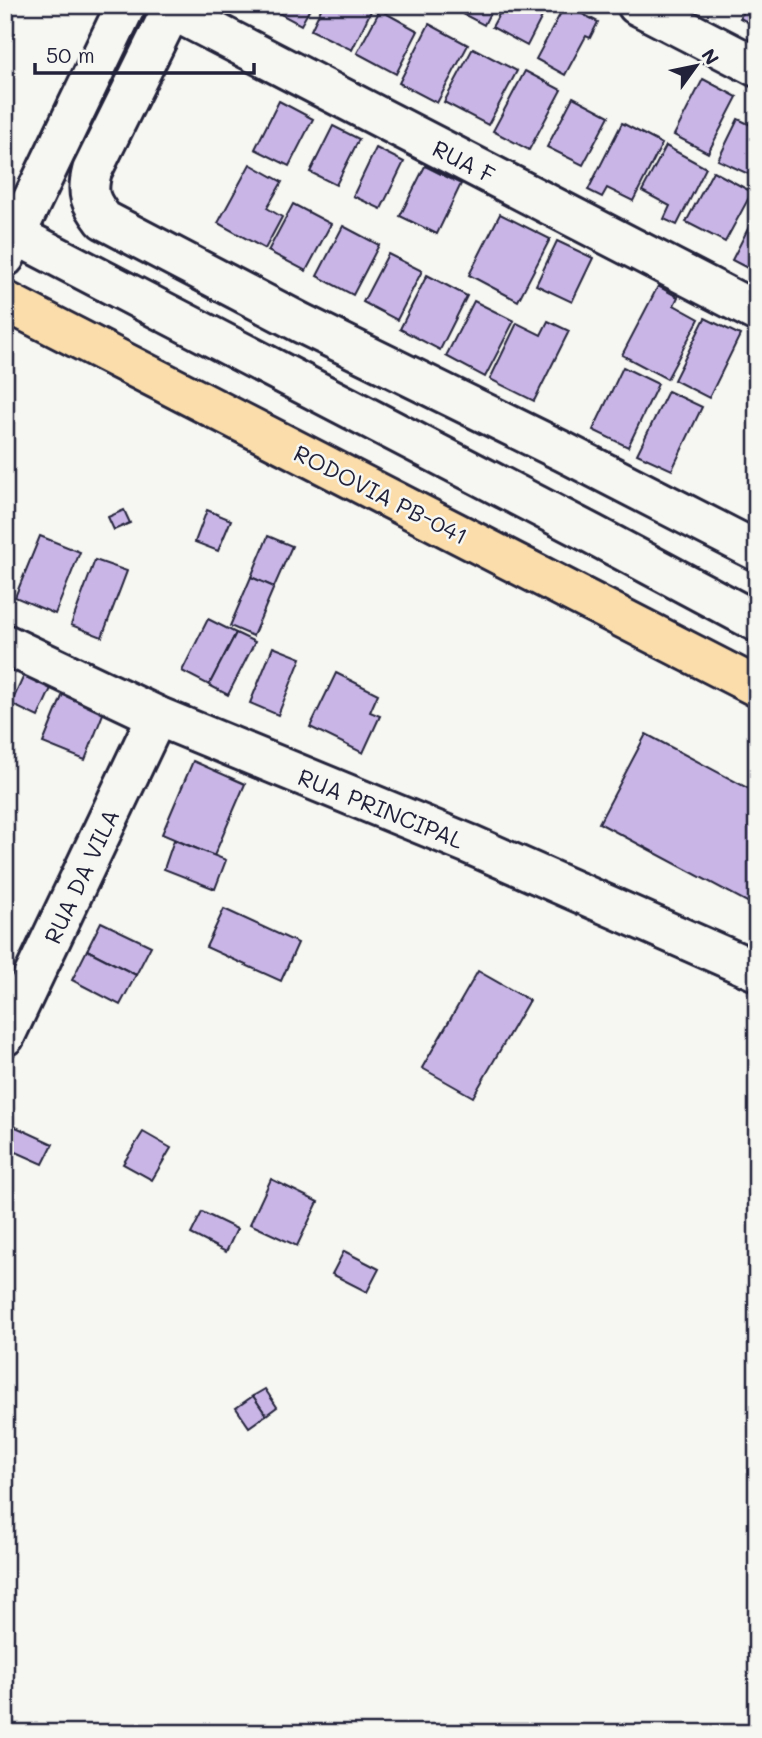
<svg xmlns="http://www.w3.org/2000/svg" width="762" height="1738" viewBox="0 0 762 1738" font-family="Mali,sans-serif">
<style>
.building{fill:#c9b6e7;stroke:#22223b;stroke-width:2}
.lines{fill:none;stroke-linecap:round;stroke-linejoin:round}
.minor-casing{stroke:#22223b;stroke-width:44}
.major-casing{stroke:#22223b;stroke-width:44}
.minor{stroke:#f6f6f2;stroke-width:38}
.major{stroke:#faddab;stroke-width:38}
.labels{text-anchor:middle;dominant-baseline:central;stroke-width:5;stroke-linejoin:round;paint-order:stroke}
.street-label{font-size:23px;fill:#22223b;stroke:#f6f6f2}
</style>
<rect width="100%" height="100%" fill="#f6f6f2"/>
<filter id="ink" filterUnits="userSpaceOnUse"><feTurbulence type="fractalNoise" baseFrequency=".0143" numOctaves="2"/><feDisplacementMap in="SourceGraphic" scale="14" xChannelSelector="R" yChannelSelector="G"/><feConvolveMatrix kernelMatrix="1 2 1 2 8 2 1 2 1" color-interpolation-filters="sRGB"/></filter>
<g filter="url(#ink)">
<g class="building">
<path d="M275,5H312L301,25L273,10Z"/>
<path d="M323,5H364L372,9L352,50L311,30Z"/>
<path d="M417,5H434L430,12Z"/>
<path d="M446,5H494L484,25Z"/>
<path d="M504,5H548L527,46L492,27Z"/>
<path d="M565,5L598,22L590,38L586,36L565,75L536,59Z"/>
<path d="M746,5H757V27L740,18Z"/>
<path d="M380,10L418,31L396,74L357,53Z"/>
<path d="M429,24L468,45L437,103L399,83Z"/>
<path d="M473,48L517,71L488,125L444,102Z"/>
<path d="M525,71L561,90L529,150L493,131Z"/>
<path d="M703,79L737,97L708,153L674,135Z"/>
<path d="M573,97L609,116L583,165L547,147Z"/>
<path d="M279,101L313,119L289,166L255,149Z"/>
<path d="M738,119L757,128V178L718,160Z"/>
<path d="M622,123L662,144L633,201L607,188L602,197L588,190Z"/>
<path d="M333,126L359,139L336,185L310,172Z"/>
<path d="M666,146L706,168L677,225L664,219L670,206L642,191Z"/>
<path d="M376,148L404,162L381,209L353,196Z"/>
<path d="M250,164L282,182L267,208L282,217L265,249L218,223Z"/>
<path d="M425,166L461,184L437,234L400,216Z"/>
<path d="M713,171L752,192L725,242L686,222Z"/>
<path d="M293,204L331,224L306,271L268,251Z"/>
<path d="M757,211V273L732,260Z"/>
<path d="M500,214L550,239L518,301L469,275Z"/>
<path d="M343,226L379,245L353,295L317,276Z"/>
<path d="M557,241L593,258L572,302L536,285Z"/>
<path d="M388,254L422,271L397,320L363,302Z"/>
<path d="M427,275L467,296L440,350L400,329Z"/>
<path d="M658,286L678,297L674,305L699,319L667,379L622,355Z"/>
<path d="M474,301L514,321L485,377L446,356Z"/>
<path d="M705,318L740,335L709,398L674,380Z"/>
<path d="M548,321L569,331L534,401L490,379L517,323L541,335Z"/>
<path d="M623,367L658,384L628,447L593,430Z"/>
<path d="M668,391L702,407L672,470L637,454Z"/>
<path d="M124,510L130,523L114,530L108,517Z"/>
<path d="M207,510L231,520L218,551L195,542Z"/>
<path d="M5,523L13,526L5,542Z"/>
<path d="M40,536L80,552L55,614L15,597Z"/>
<path d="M268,536L292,546L274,587L251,577Z"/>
<path d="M95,560L127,571L102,637L71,625Z"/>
<path d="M251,577L274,587L253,636L230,626Z"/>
<path d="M208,619L236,633L209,685L182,671Z"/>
<path d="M236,633L255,642L228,695L209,685Z"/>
<path d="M273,647L301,658L278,715L250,703Z"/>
<path d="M26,671L53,684L38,717L11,704Z"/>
<path d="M336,673L378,694L370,712L380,716L363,753L310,727Z"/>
<path d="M65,689L106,706L85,760L43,743Z"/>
<path d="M646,734L757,793V888L749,903L599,823Z"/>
<path d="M193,761L245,784L214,856L162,834Z"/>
<path d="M174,840L226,860L215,889L164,869Z"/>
<path d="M224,909L298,943L281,981L206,947Z"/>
<path d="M101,922L151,946L136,975L87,950Z"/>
<path d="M87,950L136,975L120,1005L72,980Z"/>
<path d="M478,971L529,1000L473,1097L422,1068Z"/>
<path d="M5,1122L53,1144L43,1164L5,1147Z"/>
<path d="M143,1132L171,1148L152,1180L123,1164Z"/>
<path d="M271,1179L318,1202L297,1246L250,1224Z"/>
<path d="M202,1212L237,1229L226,1252L191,1234Z"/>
<path d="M344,1251L379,1269L367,1292L332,1274Z"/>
<path d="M265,1389L277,1407L266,1415L253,1396Z"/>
<path d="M253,1396L266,1415L249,1427L236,1408Z"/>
</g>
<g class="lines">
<defs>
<g id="minor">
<path d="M174,5L92,171C86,194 90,202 104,220L301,323L564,452L757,551"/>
<path d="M637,5L757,67"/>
<path d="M172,10L757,312"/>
<path d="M16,235L592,534L757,622"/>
<path d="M5,257L126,5"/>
<path d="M5,644L157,716L469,844L757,971"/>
<path d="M5,1036L157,716"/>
</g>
<path id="major" d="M5,301L757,687"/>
</defs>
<use href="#minor" class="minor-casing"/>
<use href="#major" class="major-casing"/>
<use href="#minor" class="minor"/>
<use href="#major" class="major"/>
</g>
</g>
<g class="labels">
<g class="street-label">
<text transform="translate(464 161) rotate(27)">RUA F</text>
<text transform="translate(381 494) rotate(27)">RODOVIA PB-041</text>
<text transform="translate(381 808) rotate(22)">RUA PRINCIPAL</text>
<text transform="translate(81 876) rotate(-65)">RUA DA VILA</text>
</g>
</g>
<rect width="762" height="1738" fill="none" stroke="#f6f6f2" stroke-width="28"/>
<rect x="14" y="14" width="734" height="1710" fill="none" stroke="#22223b" stroke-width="2.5" filter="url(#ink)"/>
<g transform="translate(696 66) rotate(57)" stroke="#f6f6f2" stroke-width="5" paint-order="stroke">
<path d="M0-5L12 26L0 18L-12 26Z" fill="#22223b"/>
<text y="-10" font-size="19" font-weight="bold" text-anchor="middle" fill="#22223b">N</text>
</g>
<path d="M35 63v10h219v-10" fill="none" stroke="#22223b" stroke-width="3.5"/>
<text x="46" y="63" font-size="21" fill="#22223b" stroke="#f6f6f2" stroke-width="5" paint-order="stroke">50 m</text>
</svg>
